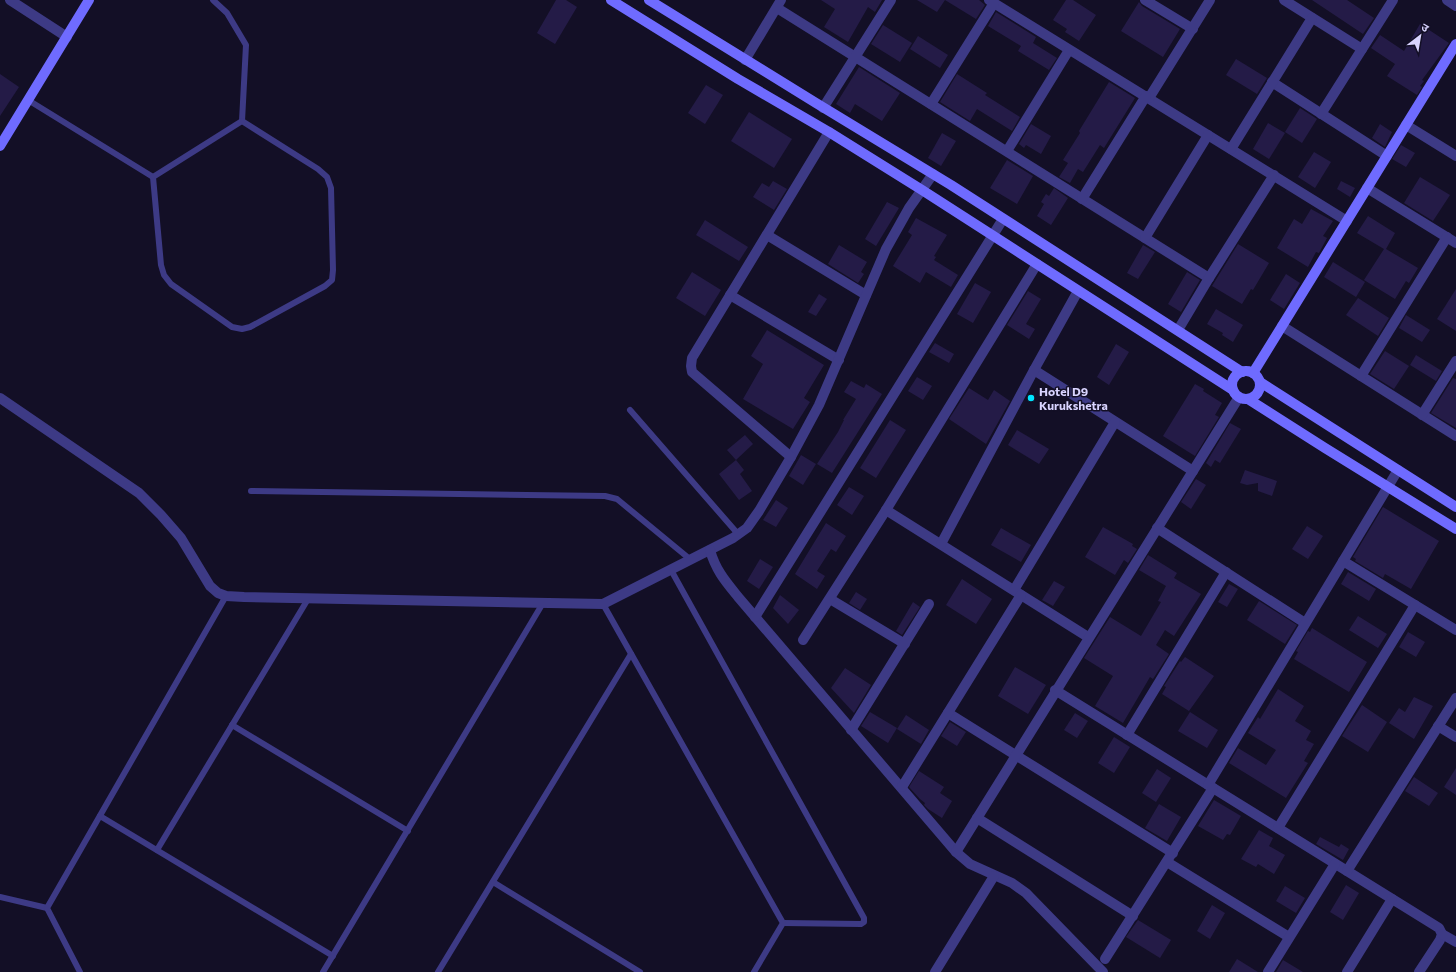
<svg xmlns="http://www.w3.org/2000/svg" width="1456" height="972" viewBox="0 0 1456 972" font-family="Commissioner,'Noto Sans Devanagari',sans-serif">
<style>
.building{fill:#241b47}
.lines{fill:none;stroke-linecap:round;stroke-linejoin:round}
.lane{stroke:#3d3a85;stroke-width:6}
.street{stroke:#3d3a85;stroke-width:10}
.secondary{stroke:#6f6bff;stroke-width:10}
.poi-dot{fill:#00e5ff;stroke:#130f26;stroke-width:1.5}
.labels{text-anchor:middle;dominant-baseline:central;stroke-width:3;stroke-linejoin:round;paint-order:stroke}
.poi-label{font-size:12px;font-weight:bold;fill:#d9d4ff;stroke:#130f26;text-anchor:start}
</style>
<rect width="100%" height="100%" fill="#130f26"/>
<g class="building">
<path d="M556,0H566L577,7L555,44L537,33Z"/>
<path d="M821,0H882L875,12L868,7L848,42L824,27L835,9Z"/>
<path d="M917,0H945L937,12Z"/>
<path d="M945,0H979L985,5L976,19Z"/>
<path d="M1066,0H1073L1096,15L1079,41L1065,32L1067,29L1053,20Z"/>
<path d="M1312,0H1347L1374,18L1363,34Z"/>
<path d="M1139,2L1142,6L1180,29L1163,57L1121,31Z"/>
<path d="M996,12L1036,37L1033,43L1057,58L1049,70L1018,51L1021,46L988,26Z"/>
<path d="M1420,24L1449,43L1422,80L1424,81L1420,86L1422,87L1417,95L1387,76L1395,64L1371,48L1380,35L1404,51Z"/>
<path d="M883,25L912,43L900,62L871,44Z"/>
<path d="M918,36L948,55L940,68L910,49Z"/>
<path d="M1236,59L1267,78L1257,94L1226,75Z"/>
<path d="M859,67L900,93L882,121L855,104L850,113L836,104Z"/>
<path d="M0,74L19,87L0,116Z"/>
<path d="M957,74L987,93L985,95L1020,117L1012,131L977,109L970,121L940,102Z"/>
<path d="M1109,82L1135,98L1104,148L1100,145L1083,172L1078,169L1070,183L1059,177L1068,163L1063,160L1080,133L1079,131Z"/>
<path d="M706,85L723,95L705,124L688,113Z"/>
<path d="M1300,108L1317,119L1302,143L1285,132Z"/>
<path d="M749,112L792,139L774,168L731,141Z"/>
<path d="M1268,123L1285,133L1269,159L1253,149Z"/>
<path d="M1031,124L1051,136L1041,154L1026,145L1024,148L1019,144Z"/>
<path d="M1380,124L1392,132L1385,147L1372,138Z"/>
<path d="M942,133L956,141L941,166L928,158Z"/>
<path d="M1401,145L1415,153L1406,167L1392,159Z"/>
<path d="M1314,152L1331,162L1315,188L1298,177Z"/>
<path d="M1007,160L1033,176L1017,204L990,188Z"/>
<path d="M1420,177L1450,195L1433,221L1404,203Z"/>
<path d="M773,181L787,189L774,210L753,197L762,183L769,187Z"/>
<path d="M1341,181L1355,188L1350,197L1337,189Z"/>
<path d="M1054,188L1068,198L1051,225L1037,216L1044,204L1041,202L1046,194L1049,196Z"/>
<path d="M887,202L899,208L876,246L865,239Z"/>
<path d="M1311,209L1333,221L1323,236L1327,238L1319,253L1316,252L1308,267L1277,248L1294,219L1302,224Z"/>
<path d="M1368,216L1395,233L1386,249L1418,268L1409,283L1406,281L1395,299L1364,280L1384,249L1357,233Z"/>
<path d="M916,218L947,235L934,256L936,257L934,260L958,275L951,287L926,272L920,283L893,266L912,235L908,232Z"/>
<path d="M705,220L748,247L739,261L696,235Z"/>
<path d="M1238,244L1269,263L1253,290L1251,289L1242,304L1212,286Z"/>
<path d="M839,245L867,262L861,272L864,274L858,283L828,264Z"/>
<path d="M1143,245L1155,252L1138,279L1127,273Z"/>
<path d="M1333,262L1365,282L1356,297L1324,277Z"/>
<path d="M692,272L721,290L705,316L676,298Z"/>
<path d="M1187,272L1200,280L1181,312L1168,304Z"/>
<path d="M1286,274L1300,283L1284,309L1270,300Z"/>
<path d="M975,283L991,292L973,323L957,314Z"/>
<path d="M1456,289V331L1437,319Z"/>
<path d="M1028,291L1041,299L1026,324L1035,329L1029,339L1007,325Z"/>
<path d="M819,294L827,299L816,316L808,312Z"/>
<path d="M1358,298L1389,318L1378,336L1346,315Z"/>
<path d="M1216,309L1243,325L1233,342L1222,335L1223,333L1207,324Z"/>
<path d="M1406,315L1430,330L1422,342L1399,328Z"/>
<path d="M767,330L824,365L804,398L810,402L793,429L743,399L763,364L751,356Z"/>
<path d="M935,343L954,354L949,363L929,352Z"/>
<path d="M1116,344L1129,352L1109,385L1097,377Z"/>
<path d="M1385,351L1409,366L1394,389L1370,374Z"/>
<path d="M1416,355L1442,371L1436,381L1410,365Z"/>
<path d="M917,377L932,386L923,400L908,391Z"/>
<path d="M1453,378L1456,379V428L1431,413Z"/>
<path d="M851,381L864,388L866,384L882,394L832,473L817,464L838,432L844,420H843L856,399L844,392Z"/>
<path d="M1195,384L1204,389L1203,391L1222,403L1215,415L1219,417L1195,456L1163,436Z"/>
<path d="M969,388L988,400L994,390L1010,401L986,444L949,419Z"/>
<path d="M890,420L906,430L876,478L860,468Z"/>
<path d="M1230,423L1241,429L1220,463L1215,460L1211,467L1206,463Z"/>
<path d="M1017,430L1049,449L1039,464L1008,445Z"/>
<path d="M745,435L753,444L736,460L727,450Z"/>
<path d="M801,455L816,464L803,485L789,476Z"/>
<path d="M736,460L744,470L740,474L752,491L739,500L719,474Z"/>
<path d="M1245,470L1277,481L1272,496L1258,491V483L1247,485L1240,483Z"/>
<path d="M1196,479L1206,485L1191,509L1181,502Z"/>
<path d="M849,487L864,496L852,515L837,505Z"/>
<path d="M776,500L788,508L776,527L763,520Z"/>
<path d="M1383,507L1439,541L1411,589L1385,574L1383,578L1355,561L1356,559L1353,557Z"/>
<path d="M826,523L846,536L836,552L831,549L817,571L825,576L817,589L795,574Z"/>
<path d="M1307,526L1323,536L1308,559L1292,549Z"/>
<path d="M1103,527L1133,544L1132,546L1137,549L1128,563L1124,560L1115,575L1085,557Z"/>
<path d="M1001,528L1031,545L1021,562L991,545Z"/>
<path d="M1148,555L1177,573L1174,578L1201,594L1174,636L1165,630L1156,645L1169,654L1153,679L1150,677L1123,723L1095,706L1113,676L1084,658L1110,617L1141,636L1161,602L1158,601L1166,586L1139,570Z"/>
<path d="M760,559L773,567L759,589L747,581Z"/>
<path d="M1348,572L1376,589L1369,601L1341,584Z"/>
<path d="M962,579L992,599L976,624L946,605Z"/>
<path d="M1054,581L1065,587L1053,606L1042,600Z"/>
<path d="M1229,584L1238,589L1227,607L1218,602Z"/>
<path d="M856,592L867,599L860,610L849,603Z"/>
<path d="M780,595L799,610L788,624L773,608Z"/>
<path d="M1259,601L1297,625L1285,644L1247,620Z"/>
<path d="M913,602L920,607L902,635L896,631Z"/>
<path d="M1358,616L1387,634L1378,648L1349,630Z"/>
<path d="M1312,628L1367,662L1349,692L1294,659L1298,652L1296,651L1308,631L1310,632Z"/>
<path d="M1408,632L1425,642L1416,657L1399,647Z"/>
<path d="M1185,657L1214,676L1189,711L1162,694L1166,687L1164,686L1180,661L1181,662Z"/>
<path d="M1015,667L1046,685L1028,714L998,696Z"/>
<path d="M845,668L871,685L854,713L831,688Z"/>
<path d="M1278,689L1304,706L1295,721L1311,731L1306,740L1314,744L1304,761L1308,763L1286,798L1229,763L1238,748L1266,765L1276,750L1248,733L1258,717L1260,719Z"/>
<path d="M1414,697L1433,706L1414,739L1389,723L1399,708L1405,712Z"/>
<path d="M1362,705L1387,722L1368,752L1342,736Z"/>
<path d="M870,712L897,728L888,743L861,726Z"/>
<path d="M1190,712L1218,730L1207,748L1178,731Z"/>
<path d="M1075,713L1088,721L1077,738L1064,730Z"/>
<path d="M906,715L929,730L921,744L897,729Z"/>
<path d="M950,722L966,732L957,746L941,736Z"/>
<path d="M1114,737L1130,747L1114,773L1098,763Z"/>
<path d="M1456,768V795L1444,787Z"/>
<path d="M1157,769L1171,778L1156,802L1142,793Z"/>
<path d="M919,771L944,787L940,793L952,801L942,818L928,809L924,805L925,803L920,799L909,787Z"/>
<path d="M1414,777L1438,793L1429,806L1405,791Z"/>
<path d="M1214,800L1241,816L1230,835L1227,834L1223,840L1198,826Z"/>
<path d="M1159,804L1181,817L1167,841L1145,828Z"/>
<path d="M1259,830L1273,838L1269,846L1285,855L1274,874L1258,864L1256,867L1241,859Z"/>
<path d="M1320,837L1339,847L1341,844L1349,849L1343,860L1316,844Z"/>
<path d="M1346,885L1359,893L1343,920L1330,912Z"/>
<path d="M1285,886L1305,898L1296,913L1276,901Z"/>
<path d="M1212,905L1225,913L1210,939L1197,931Z"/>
<path d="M1138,920L1171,940L1160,958L1126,937Z"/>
<path d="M1237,959L1258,972H1229Z"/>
<path d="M1283,960L1303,972H1276Z"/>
</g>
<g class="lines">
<g class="lane">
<path d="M213,0L227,13L246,45L242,121"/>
<path d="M28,100L153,177"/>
<path d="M242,121L318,169L327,177L331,188L333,270L332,280L325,286L250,327L242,329L232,327L171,284L164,275L161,265L153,177Z"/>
<path d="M630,410L738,534"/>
<path d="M251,491L605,496L617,499L691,560"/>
<path d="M671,570L864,918V922L861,924L783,923"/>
<path d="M603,604L783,923L754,972"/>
<path d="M232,725L408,831"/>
<path d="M100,816L333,956"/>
<path d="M157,850L308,599"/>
<path d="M493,882L640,972"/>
<path d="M0,897L47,908"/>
<path d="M80,972L47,908L226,596"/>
<path d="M323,972L543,603"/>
<path d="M438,972L631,654"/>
</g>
<g class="street">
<path d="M10,0L67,37"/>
<path d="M989,0L1347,221"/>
<path d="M1145,0L1193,29"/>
<path d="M1284,0L1362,49"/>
<path d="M1447,0L1456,6"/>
<path d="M777,8L1209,278"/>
<path d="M745,60L781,0"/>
<path d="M1272,82L1387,156"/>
<path d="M1149,98L1210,0"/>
<path d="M931,104L994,3"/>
<path d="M823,108L891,0"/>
<path d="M1321,114L1393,0"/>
<path d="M1406,125L1456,156"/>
<path d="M1231,149L1312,18"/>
<path d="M1007,151L1069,50"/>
<path d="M1367,188L1456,243"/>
<path d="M1082,199L1146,96"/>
<path d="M767,235L866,295"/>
<path d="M1145,238L1208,135"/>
<path d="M730,295L839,360"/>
<path d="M1282,326L1456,436"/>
<path d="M1178,330L1209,278L1274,175"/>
<path d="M1034,370L1193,471"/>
<path d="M1361,376L1447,237"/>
<path d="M0,398L139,493L161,515L181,538L210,586L218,593L226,596L244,597L603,604L733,538L747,528L759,511L791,457L819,405L886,249L909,208L933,174"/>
<path d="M1422,415L1456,361"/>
<path d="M791,457L692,372L691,366L692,358L829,132"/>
<path d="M886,510L1088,637"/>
<path d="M1157,528L1305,623"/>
<path d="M941,544L1034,370L1078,291"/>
<path d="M710,550C716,571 726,582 739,598L956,852L970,864L1012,883L1026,893L1103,972"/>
<path d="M1343,561L1456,630"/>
<path d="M1014,590L1115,422"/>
<path d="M830,599L905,644"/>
<path d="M755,617L1003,219"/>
<path d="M803,640L886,510L1037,264"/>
<path d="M1055,690L1439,928L1442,934L1440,940L1419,972"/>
<path d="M948,713L1173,853"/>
<path d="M1438,726L1456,737"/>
<path d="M851,730L929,604"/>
<path d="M1127,735L1226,572"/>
<path d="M1208,785L1398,470"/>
<path d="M902,787L1021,595"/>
<path d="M977,818L1133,916"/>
<path d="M1278,828L1415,605"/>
<path d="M956,852L1239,397"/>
<path d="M1167,862L1289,937"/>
<path d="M1347,871L1456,698"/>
<path d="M1442,934L1456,942"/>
<path d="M1105,959L1213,788"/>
<path d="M935,972L994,876"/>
<path d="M1268,972L1335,864"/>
<path d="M1347,972L1392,899"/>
</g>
<g class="secondary">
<path d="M611,0L738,79L829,132L922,190L1233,390"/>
<path d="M649,0L816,103L951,185L1242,372"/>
<path d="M0,146L89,0"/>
<circle cx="1246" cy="385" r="14"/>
<path d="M1253,373L1456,44"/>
<path d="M1260,382L1456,507"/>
<path d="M1248,399L1325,448L1456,529"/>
</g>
</g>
<circle class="poi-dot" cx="1031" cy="398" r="4"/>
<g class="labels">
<g class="poi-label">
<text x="1039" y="391">Hotel D9<tspan x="1039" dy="14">Kurukshetra</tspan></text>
</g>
</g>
<g transform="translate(1420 36) rotate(31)" stroke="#130f26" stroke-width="3" paint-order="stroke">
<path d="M0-3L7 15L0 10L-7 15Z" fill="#d9d4ff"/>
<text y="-6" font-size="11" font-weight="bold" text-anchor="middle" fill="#d9d4ff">उ</text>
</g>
</svg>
